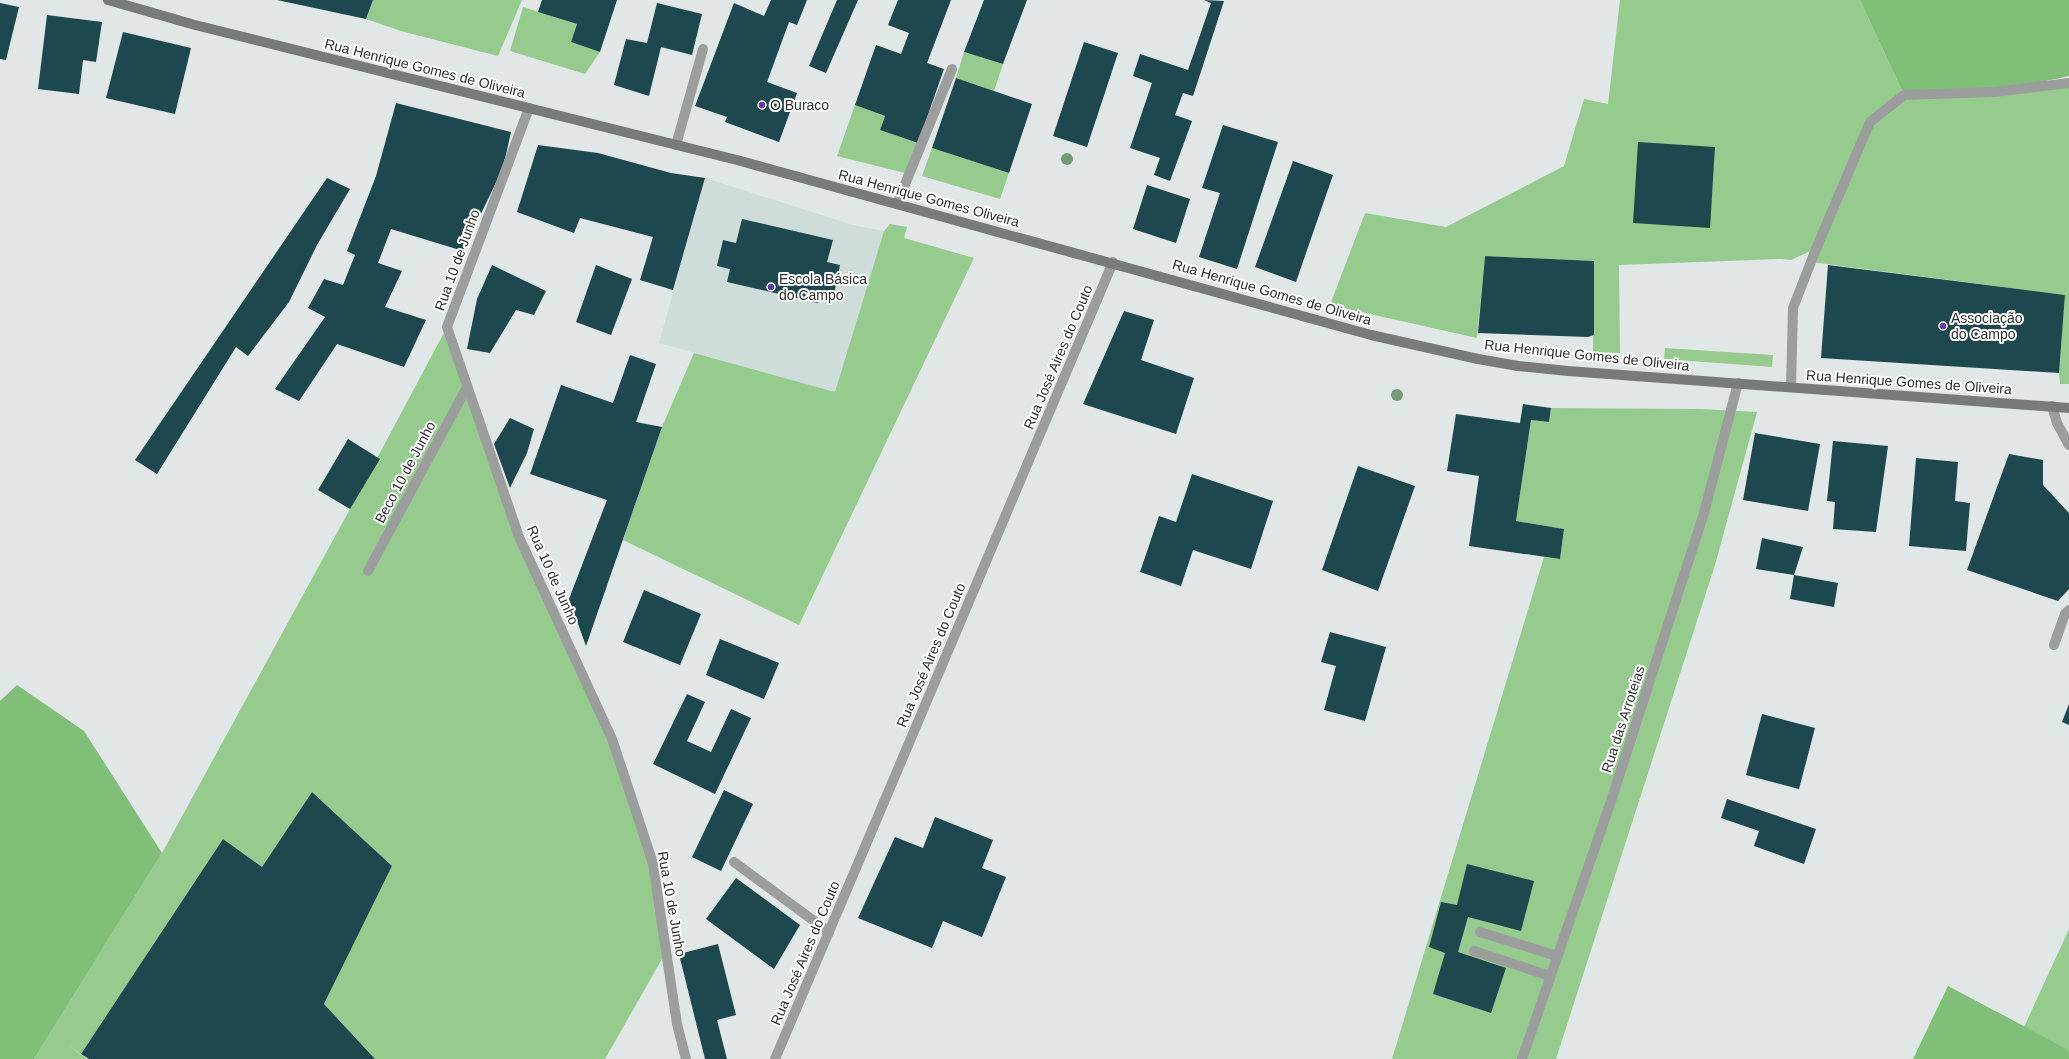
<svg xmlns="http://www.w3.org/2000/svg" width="2069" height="1059" viewBox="0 0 2069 1059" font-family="Arial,sans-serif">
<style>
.built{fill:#cfddda}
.green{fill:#95cc8e}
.forest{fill:#7fbf77}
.building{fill:#1d484e}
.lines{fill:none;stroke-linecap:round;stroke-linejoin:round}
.lane{stroke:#9c9e9d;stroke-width:10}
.street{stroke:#9c9e9d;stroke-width:10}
.secondary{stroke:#797b7a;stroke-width:10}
.tree{fill:#769c75}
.poi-dot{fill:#6038b0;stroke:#fff;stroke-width:1.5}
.labels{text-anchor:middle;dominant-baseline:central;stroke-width:4;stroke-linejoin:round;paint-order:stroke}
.street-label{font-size:14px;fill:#2e302f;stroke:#fff}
.poi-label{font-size:14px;fill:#2e302f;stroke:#fff;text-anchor:start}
</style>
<rect width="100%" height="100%" fill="#e1e7e6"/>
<path class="built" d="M705,178L853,225L884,231L835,392L659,343Z"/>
<g class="green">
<path d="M373,0H522L498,56L401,31L366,19Z"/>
<path d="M1620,0H1860L1904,95L2069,83V384H2060L2059,373L2065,295L1811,262L1815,249L1791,260L1781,259L1619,265L1620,353L1593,352L1594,261L1485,256L1477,338L1330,305L1365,213L1446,227L1564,166L1584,99L1608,104Z"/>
<path d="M523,7L577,24L571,42L600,52L585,74L510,51Z"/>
<path d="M964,52L1003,64L994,91L956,78Z"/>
<path d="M855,105L885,116L880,130L918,143L905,173L837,156Z"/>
<path d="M932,148L1009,173L1000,199L922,176Z"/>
<path d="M890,224L907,227L904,238L974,258L799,625L623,540L662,427L694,353L835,392L884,231Z"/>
<path d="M447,327L519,537L612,739L648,848L666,952L605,1059H375L324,1004L392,866L312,792L262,867L223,839L81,1054L68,1045L87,1059H34L162,853L350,509Z"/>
<path d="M1665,348L1773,355L1772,367L1664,359Z"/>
<path d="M1551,408L1700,409L1757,412L1715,565L1556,1059H1392L1544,557L1560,559L1564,529L1516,521L1531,420L1549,422Z"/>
<path d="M2069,929V1050L2024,1027Z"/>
</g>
<g class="forest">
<path d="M1860,0H2069V76L1994,92L1904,95Z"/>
<path d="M17,685L84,731L162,853L34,1059H0V701Z"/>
<path d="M1948,986L2069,1050V1059H1913Z"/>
</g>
<g class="building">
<path d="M277,0H373L366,19Z"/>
<path d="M542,0H617L600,52L571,42L577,24L538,12Z"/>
<path d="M771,0H807L797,25L789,22L767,82L797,93L779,142L725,122L727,117L695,106L734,3L764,16Z"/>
<path d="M837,0H858L826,73L809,66Z"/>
<path d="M898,0H951L927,63L944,69L918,143L880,130L885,116L855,105L876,45L901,54L909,33L888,25Z"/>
<path d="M984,0H1027L1003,64L964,52Z"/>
<path d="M1204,0L1224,1L1193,96L1183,93L1175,115L1192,121L1170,181L1154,175L1160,158L1130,148L1152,83L1133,76L1140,54L1188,70L1211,3Z"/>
<path d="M0,3L19,7L6,60L0,59Z"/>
<path d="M657,3L702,14L692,55L661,47L649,96L614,85L626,39L647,43Z"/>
<path d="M47,15L102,22L96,62L83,60L79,94L38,89Z"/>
<path d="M123,32L191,48L175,114L106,98Z"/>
<path d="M1084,42L1118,53L1087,147L1053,136Z"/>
<path d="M956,78L1032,104L1009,173L932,148Z"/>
<path d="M396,103L511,132L503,168L463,251L391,229L378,263L402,271L385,307L426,320L404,367L337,344L299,401L275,389L325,317L308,308L324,279L343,285L355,255L347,251L376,176Z"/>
<path d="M1223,125L1278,142L1237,269L1199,257L1220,193L1202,188Z"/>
<path d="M1638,142L1715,147L1710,228L1633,223Z"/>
<path d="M538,145L598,153L671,173L705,178L673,290L640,280L653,237L580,218L574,233L517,212Z"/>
<path d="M1293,161L1333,175L1296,282L1255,267Z"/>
<path d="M327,178L350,189L317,245L289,302L248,356L236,347L157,474L135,460Z"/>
<path d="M1147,185L1190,199L1176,243L1133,229Z"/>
<path d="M742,219L833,240L827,262L840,265L834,294L821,291L818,303L727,282L730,269L717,266L723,240L736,243Z"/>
<path d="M1485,256L1594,261V335L1588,337L1478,333Z"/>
<path d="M492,265L546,291L534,315L516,310L490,353L467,349L477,299Z"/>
<path d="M596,265L632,279L611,335L576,322Z"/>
<path d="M1828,265L2065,295L2059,373L1821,358Z"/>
<path d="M1124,311L1154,320L1141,360L1194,378L1176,434L1083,404Z"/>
<path d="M630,355L656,364L636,422L662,427L586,646L569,599L607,500L530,474L561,385L613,403Z"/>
<path d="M1523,404L1551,408L1549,422L1531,420L1516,521L1564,529L1560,559L1469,546L1479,476L1447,471L1456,414L1520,423Z"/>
<path d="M510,418L534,429L527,453L510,488L494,444Z"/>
<path d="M1755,433L1820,444L1808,511L1743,500Z"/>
<path d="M348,439L380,459L350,509L318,490Z"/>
<path d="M1833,441L1888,446L1876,532L1833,529L1835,502L1827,501Z"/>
<path d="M2009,454L2043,460V485L2069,513V589L2058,601L1967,570Z"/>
<path d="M1916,458L1958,462L1955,501L1970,503L1966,551L1909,546Z"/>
<path d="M1358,466L1415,486L1378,591L1322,570Z"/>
<path d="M1192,474L1273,501L1251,569L1193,550L1181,586L1140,572L1159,516L1176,522Z"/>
<path d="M1762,538L1803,547L1794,575L1756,569Z"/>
<path d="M1794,575L1838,583L1834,607L1790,599Z"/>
<path d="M644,590L701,614L680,665L623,642Z"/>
<path d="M1330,632L1386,647L1365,721L1324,710L1336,666L1321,662Z"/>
<path d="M720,639L779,663L764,699L706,675Z"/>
<path d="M687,694L705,702L687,741L711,752L731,709L751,718L715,794L653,764Z"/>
<path d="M2069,704V725L2062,722Z"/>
<path d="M1762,714L1815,728L1799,789L1746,775Z"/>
<path d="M724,790L753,804L721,871L692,857Z"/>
<path d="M312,792L392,866L324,1004L375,1059H89L81,1054L223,839L262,867Z"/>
<path d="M1727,799L1816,829L1804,864L1754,846L1759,831L1721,818Z"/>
<path d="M935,817L993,840L982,868L1006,877L982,937L943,921L932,948L858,918L895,837L923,848Z"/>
<path d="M1467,864L1534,881L1521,931L1468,917L1458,952L1506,968L1491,1013L1433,994L1445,953L1429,947L1441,902L1457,905Z"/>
<path d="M736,878L800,925L774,969L706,919Z"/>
<path d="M718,944L736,1015L717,1020L727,1059H705L679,954Z"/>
</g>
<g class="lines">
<g class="lane">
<path d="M676,145L703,49"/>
<path d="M897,204L952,69"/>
<path d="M2054,645L2065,614L2069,610"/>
<path d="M734,862L829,932"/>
<path d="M1480,932L1557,956"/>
<path d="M1474,951L1550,976"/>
</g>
<g class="street">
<path d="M529,108L447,327L519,537L612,739L648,848L653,864L677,1024L686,1059"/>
<path d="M1791,387L1793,308L1816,249L1870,122L1904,95L1994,92L2069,83"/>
<path d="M2052,406L2057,423L2069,445"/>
<path d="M368,571L467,387"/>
<path d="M775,1059L1113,262"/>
<path d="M1522,1059L1611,801L1704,513L1738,383"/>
</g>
<path class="secondary" d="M108,0L195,25L737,160L1371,335L1478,359L1518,366L1568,371L2069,408"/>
</g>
<g class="tree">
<circle cx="1067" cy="159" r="6"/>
<circle cx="1397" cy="395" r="6"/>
</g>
<g class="poi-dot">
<circle cx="762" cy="105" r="4"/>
<circle cx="771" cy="287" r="4"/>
<circle cx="1943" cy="326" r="4"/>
</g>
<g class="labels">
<g class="street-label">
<text transform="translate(425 68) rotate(14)">Rua Henrique Gomes de Oliveira</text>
<text transform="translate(929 198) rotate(15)">Rua Henrique Gomes Oliveira</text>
<text transform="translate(457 260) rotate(-70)">Rua 10 de Junho</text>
<text transform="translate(1272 292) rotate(16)">Rua Henrique Gomes de Oliveira</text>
<text transform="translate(1587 355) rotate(6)">Rua Henrique Gomes de Oliveira</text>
<text transform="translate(1058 357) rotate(-67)">Rua José Aires do Couto</text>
<text transform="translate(1909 382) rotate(4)">Rua Henrique Gomes de Oliveira</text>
<text transform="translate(405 472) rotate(-62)">Beco 10 de Junho</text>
<text transform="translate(553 575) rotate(66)">Rua 10 de Junho</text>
<text transform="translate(931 655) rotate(-67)">Rua José Aires do Couto</text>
<text transform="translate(1623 719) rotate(-72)">Rua das Arroteias</text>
<text transform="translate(672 904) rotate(80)">Rua 10 de Junho</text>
<text transform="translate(805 953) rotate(-67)">Rua José Aires do Couto</text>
</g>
<g class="poi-label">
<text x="770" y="105">O Buraco</text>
<text x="779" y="279">Escola Básica<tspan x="779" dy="16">do Campo</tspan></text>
<text x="1951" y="318">Associação<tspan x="1951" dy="16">do Campo</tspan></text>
</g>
</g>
</svg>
